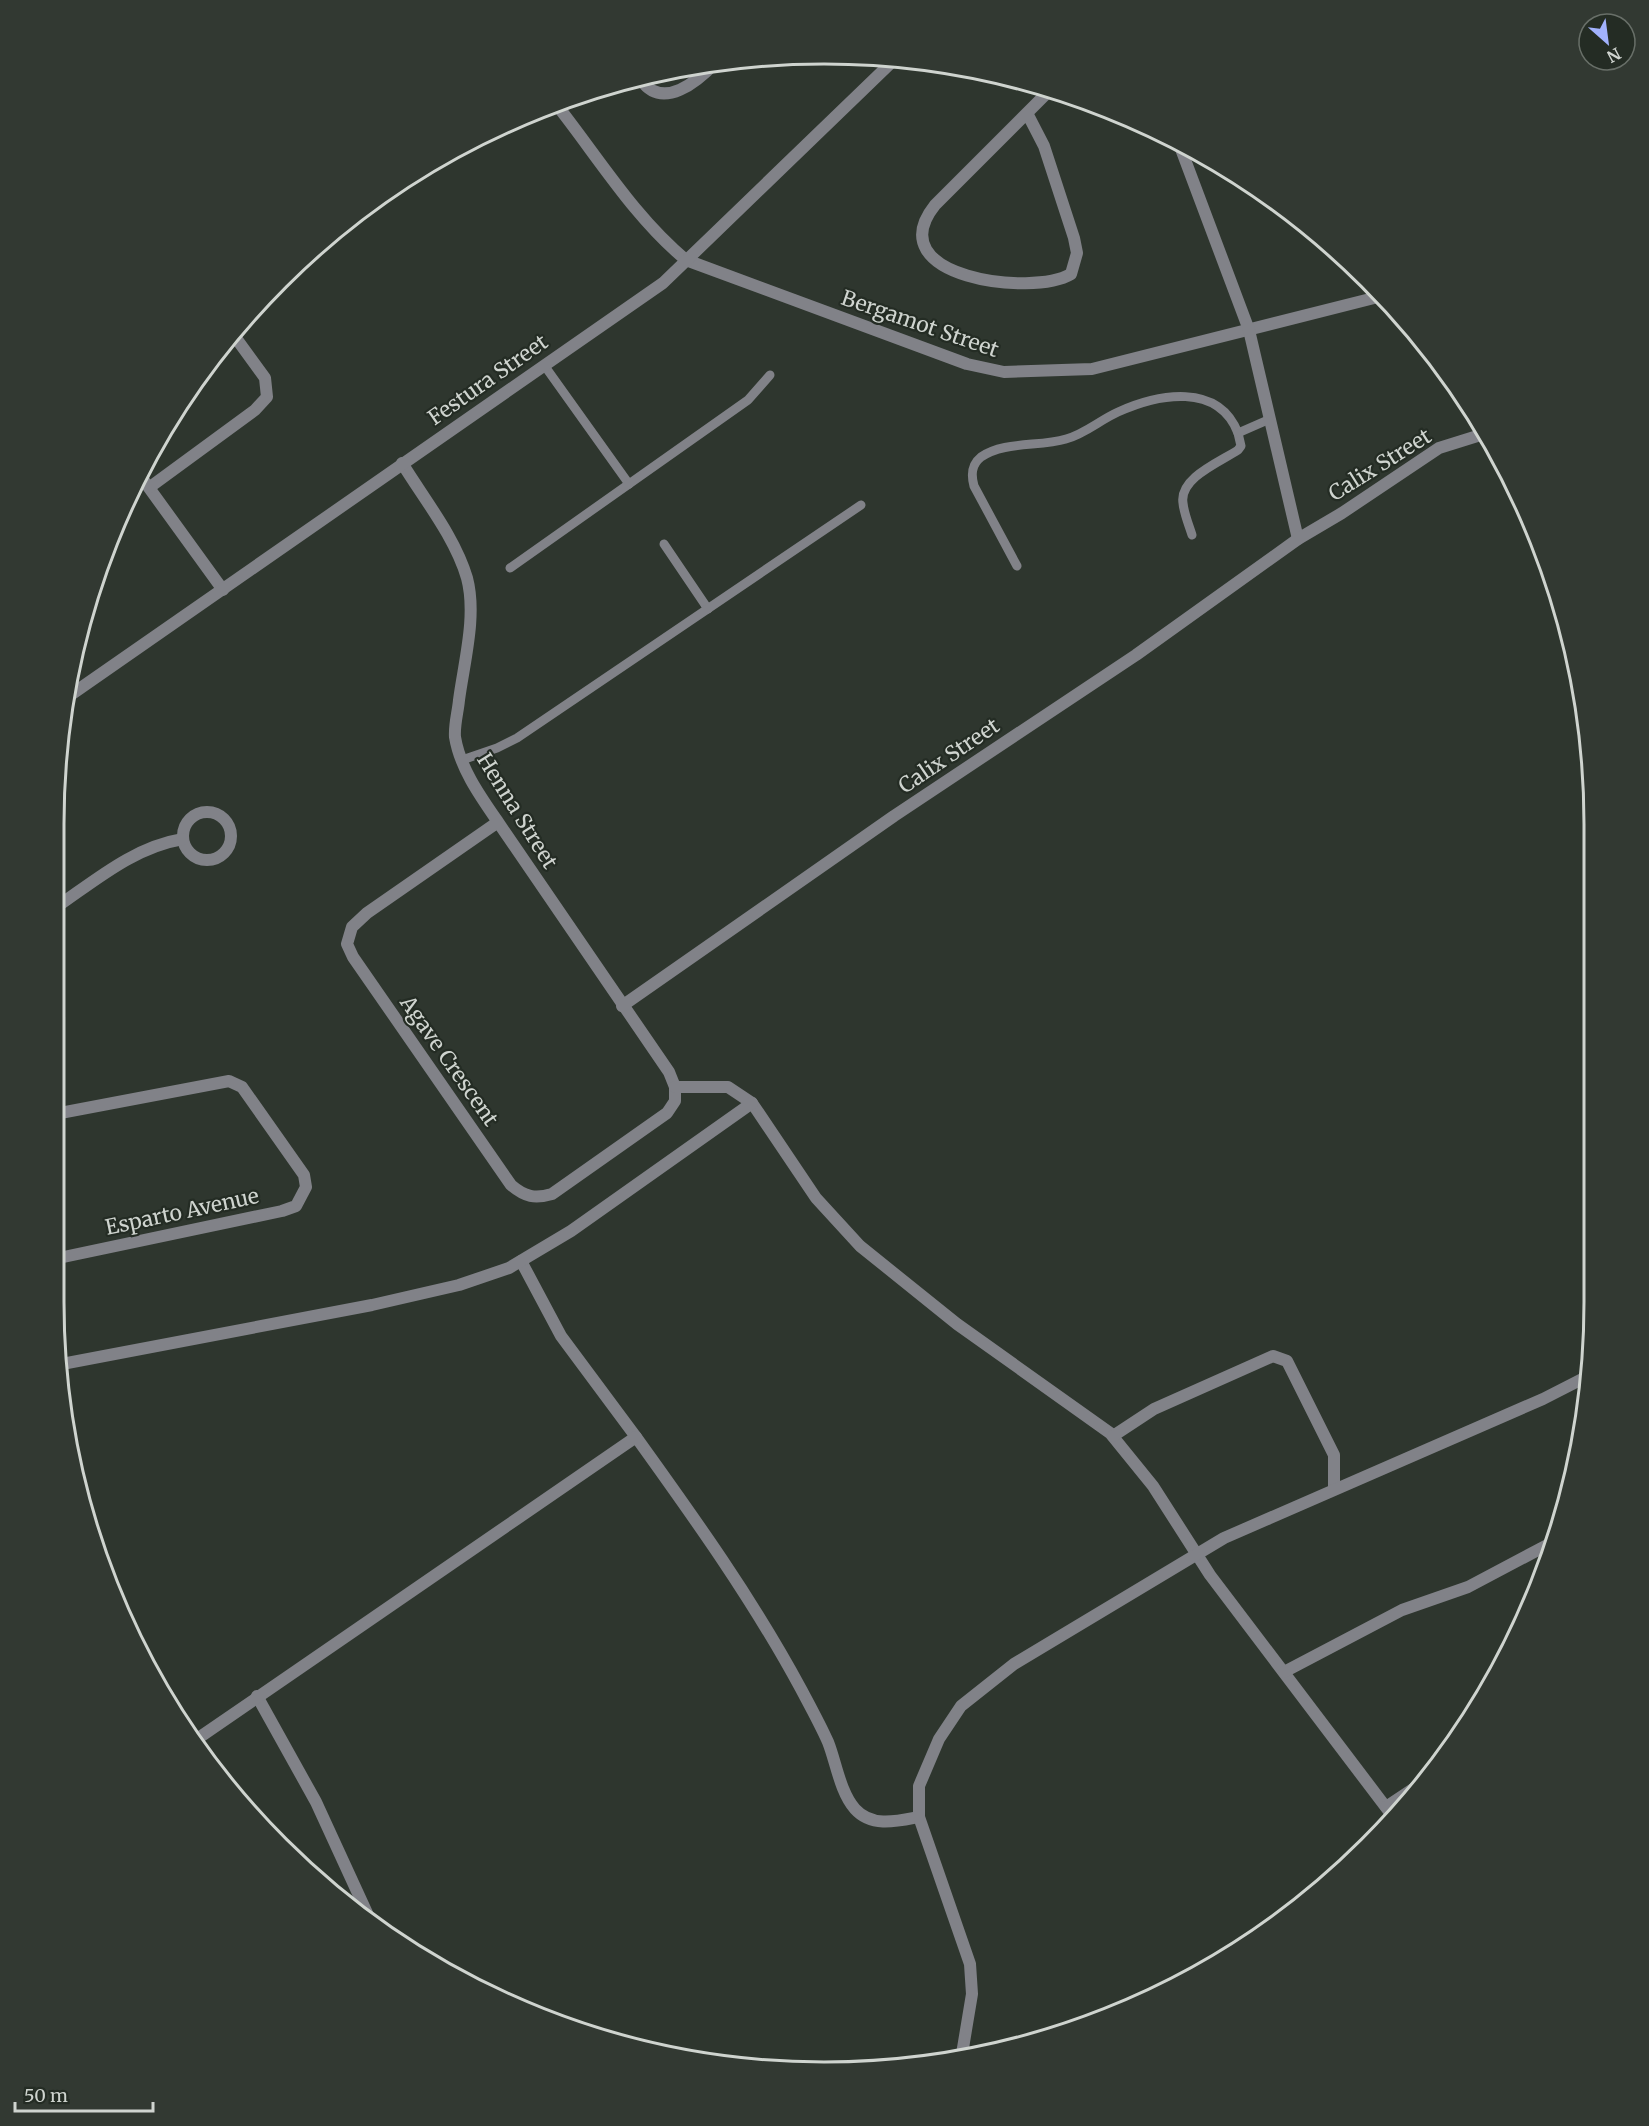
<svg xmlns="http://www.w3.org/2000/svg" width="1649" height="2126" font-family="Merriweather,serif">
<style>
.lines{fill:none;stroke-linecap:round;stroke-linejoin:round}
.lane{stroke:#818288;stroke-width:9}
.street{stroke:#818288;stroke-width:12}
.labels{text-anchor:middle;stroke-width:4.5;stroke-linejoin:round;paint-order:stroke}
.street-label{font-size:21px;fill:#cfd4cf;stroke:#242c24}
.rim{fill:none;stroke:#cfd4cf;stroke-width:3}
</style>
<rect width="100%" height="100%" fill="#2e362e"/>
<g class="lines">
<g class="lane">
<polyline points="544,365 629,484"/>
<path d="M1192 535C1189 525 1184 514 1183 503 1179 478 1220 462 1238 450L1241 446 1238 433"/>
<polyline points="664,544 708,609"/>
<path d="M1017 566 974 486C971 475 971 465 981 457 1004 441 1039 447 1066 439 1085 434 1100 420 1118 412 1158 394 1218 382 1238 433L1270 419"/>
<polyline points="510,568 748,400 770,375"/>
<polyline points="462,760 497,748 517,738 861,505"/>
</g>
<g class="street">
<path d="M641 80C663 111 698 81 716 62"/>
<path d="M556 104C598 157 634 217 686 260L967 364 1004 372 1092 369 1382 296"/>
<path d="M1027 113 1044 146 1074 238 1077 253 1071 274C1033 297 877 278 935 205L1050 90"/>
<polyline points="1178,141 1249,330 1298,539"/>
<path d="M402 463C424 499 455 537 467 578 477 616 464 662 459 700 458 712 454 725 455 737 460 768 480 796 498 822L669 1072 675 1087V1101L667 1113 552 1194C535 1199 525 1197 511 1185L353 957 347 944 352 927 367 913 498 822"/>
<polyline points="139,474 223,590"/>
<polyline points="150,487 255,410 267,397 265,378 233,334"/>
<polyline points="72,694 663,283 895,59"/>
<circle cx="207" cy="836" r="24"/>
<path d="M55 908C96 880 134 847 183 839"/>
<polyline points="622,1006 894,816 1136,655 1298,539 1342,513 1439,448 1487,433"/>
<polyline points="675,1087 728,1087 752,1103 816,1198 860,1246 957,1324 1110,1433 1153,1486 1210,1575 1391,1814"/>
<polyline points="54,1259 282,1211 296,1206 306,1187 304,1175 242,1087 229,1081 55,1114"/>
<polyline points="521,1261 561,1336 636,1437"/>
<polyline points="62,1364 372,1305 459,1285 509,1268 571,1231 752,1103"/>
<polyline points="1113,1436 1154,1409 1273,1356 1287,1361 1334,1455 1334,1489"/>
<polyline points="1284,1672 1402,1610 1468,1587 1553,1542"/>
<polyline points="257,1696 316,1802 367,1913"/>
<path d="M197 1739 636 1437C695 1519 753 1600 801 1689 810 1706 820 1724 828 1742 836 1762 840 1792 855 1809 872 1828 898 1821 919 1817"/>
<polyline points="1386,1807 1413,1789"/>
<polyline points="962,2054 972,1994 970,1964 919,1817 919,1786 939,1739 961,1706 1014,1664 1224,1538 1543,1399 1588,1376"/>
</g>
</g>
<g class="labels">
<g class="street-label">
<text transform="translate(920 324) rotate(19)" y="7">Bergamot Street</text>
<text transform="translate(488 380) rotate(-35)" y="7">Festura Street</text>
<text transform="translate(1380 465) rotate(-32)" y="7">Calix Street</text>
<text transform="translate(949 756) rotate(-34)" y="7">Calix Street</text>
<text transform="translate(517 811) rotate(58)" y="7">Henna Street</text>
<text transform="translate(449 1061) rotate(55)" y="7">Agave Crescent</text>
<text transform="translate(182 1212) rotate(-12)" y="7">Esparto Avenue</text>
</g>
</g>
<path d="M0 0H1649V2126H0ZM824 64H824A760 760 0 0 1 1584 824V1302A760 760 0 0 1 824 2062H824A760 760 0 0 1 64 1302V824A760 760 0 0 1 824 64Z" fill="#323932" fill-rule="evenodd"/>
<path class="rim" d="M824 64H824A760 760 0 0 1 1584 824V1302A760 760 0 0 1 824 2062H824A760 760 0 0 1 64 1302V824A760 760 0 0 1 824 64Z"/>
<g transform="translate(1607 42) rotate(152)"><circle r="28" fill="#242c24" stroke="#686f68" stroke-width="1.5"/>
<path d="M0-4.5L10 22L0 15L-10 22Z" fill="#a2b2fd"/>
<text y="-9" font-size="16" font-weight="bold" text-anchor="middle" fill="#cfd4cf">N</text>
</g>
<path d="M15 2102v9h138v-9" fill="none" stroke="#cfd4cf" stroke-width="3"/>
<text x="24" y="2102" font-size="18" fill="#cfd4cf" stroke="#242c24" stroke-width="4.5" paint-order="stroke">50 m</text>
</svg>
